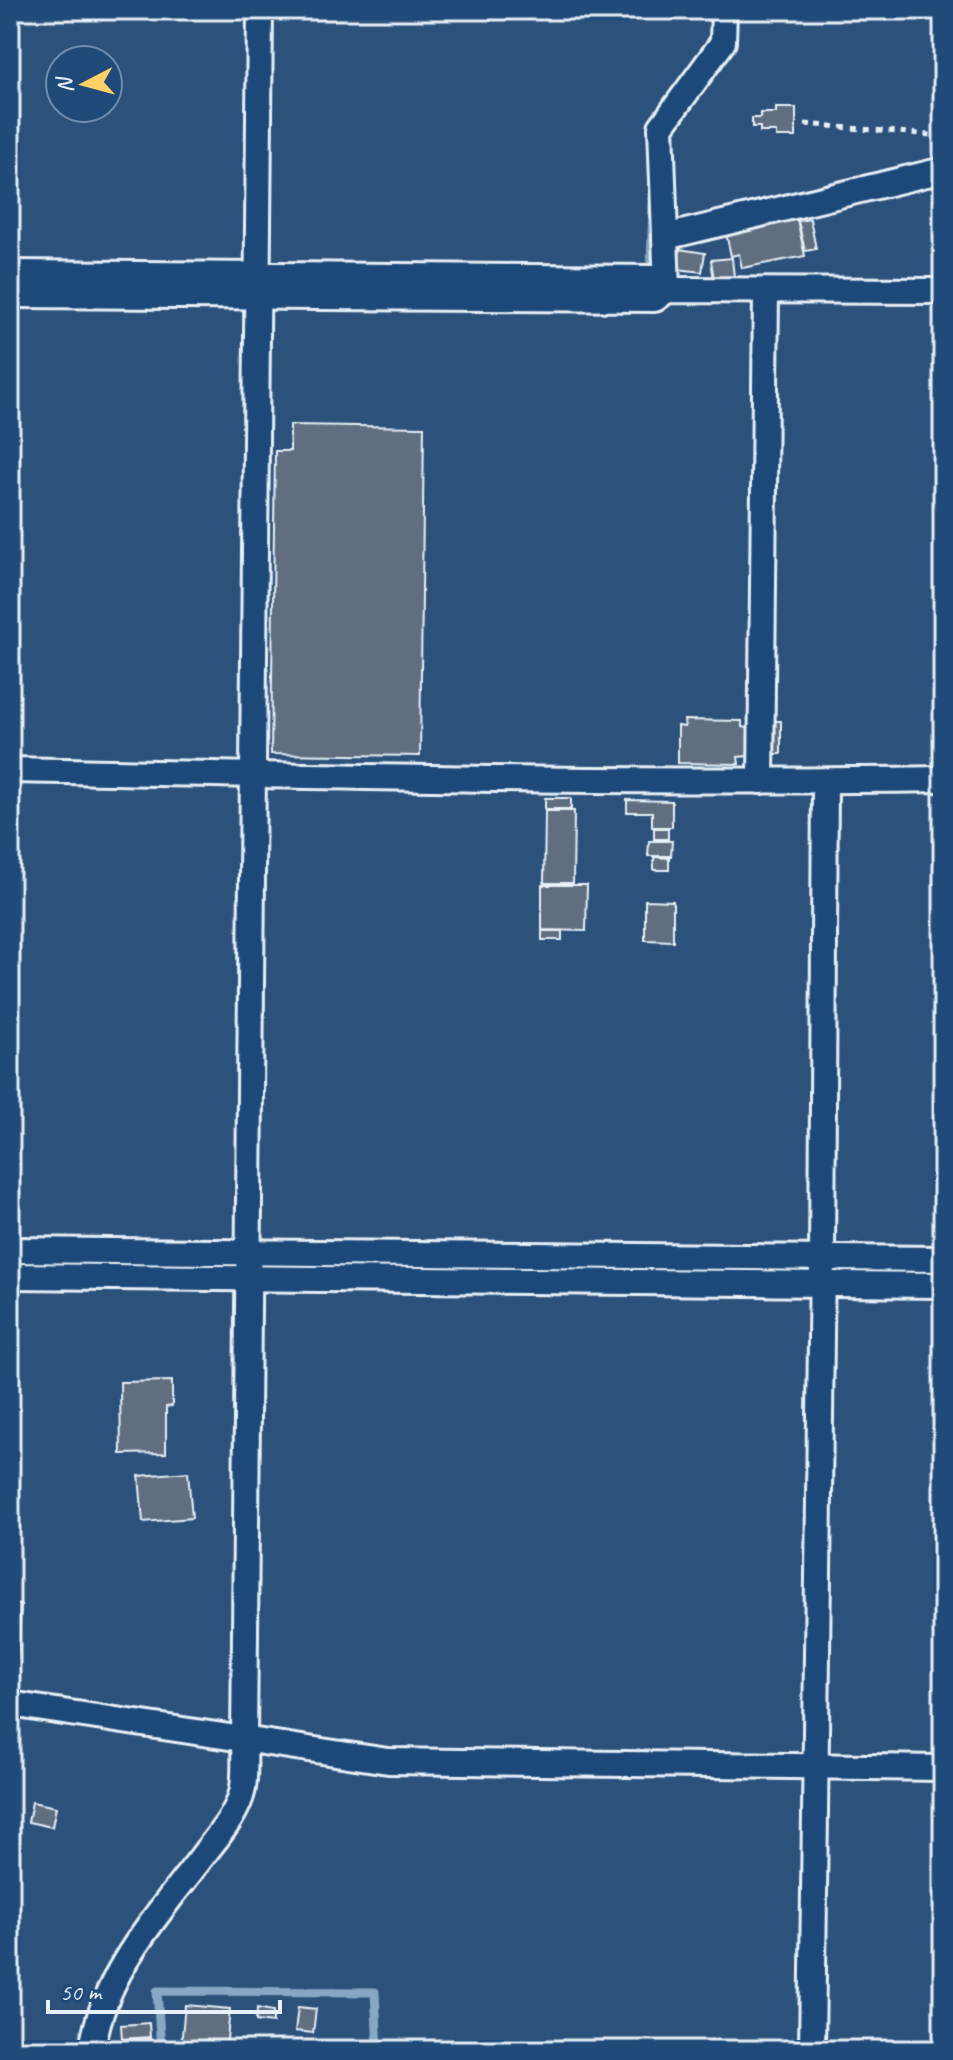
<svg xmlns="http://www.w3.org/2000/svg" width="953" height="2060" font-family="Caveat,sans-serif">
<style>
.lines{fill:none;stroke-linecap:round;stroke-linejoin:round}
.stream{stroke:#86a8c4;stroke-width:9}
.building{fill:#616e80;stroke:#e8f1f8;stroke-width:2}
.street-casing{stroke:#e8f1f8;stroke-width:30}
.path{stroke:#e8f1f8;stroke-width:5;stroke-dasharray:6 6;stroke-linecap:butt}
.street{stroke:#1f4a7a;stroke-width:24}
</style>
<rect width="100%" height="100%" fill="#2c517b"/>
<filter id="ink" filterUnits="userSpaceOnUse"><feTurbulence type="fractalNoise" baseFrequency=".0125" numOctaves="2"/><feDisplacementMap in="SourceGraphic" scale="16" xChannelSelector="R" yChannelSelector="G"/><feConvolveMatrix kernelMatrix="1 2 1 2 8 2 1 2 1" color-interpolation-filters="sRGB"/></filter>
<g filter="url(#ink)">
<g class="lines">
<g class="stream">
<polyline points="710,18 710,10"/>
<polyline points="651,262 653,205"/>
<polyline points="10,1263 232,1265"/>
<polyline points="271,1266 807,1271"/>
<polyline points="836,1271 943,1272"/>
<polyline points="161,2050 157,1991 375,1992 378,2050"/>
</g>
</g>
<g class="building">
<polygon points="776,108 796,108 796,137 776,137 776,132 760,132 760,127 752,127 752,118 760,118 760,113 776,113"/>
<polygon points="797,219 805,256 742,268 739,254 731,256 726,233"/>
<polygon points="810,219 816,249 805,251 798,221"/>
<polygon points="679,249 705,253 702,272 677,269"/>
<polygon points="732,258 734,277 714,280 711,260"/>
<polygon points="290,425 424,427 420,756 271,754 275,451 290,451"/>
<polygon points="684,720 742,721 742,727 748,728 748,756 738,757 739,764 678,763 678,726 685,727"/>
<rect x="771" y="721" width="10" height="33"/>
<rect x="545" y="798" width="26" height="11"/>
<polygon points="627,800 672,801 672,827 652,827 652,812 627,812"/>
<polygon points="545,811 574,811 573,883 544,883"/>
<rect x="654" y="828" width="14" height="11"/>
<polygon points="649,841 672,841 671,856 648,856"/>
<polygon points="654,857 669,858 669,870 654,870"/>
<polygon points="542,885 587,885 586,931 542,930"/>
<polygon points="645,900 673,901 673,941 645,940"/>
<rect x="542" y="931" width="20" height="9"/>
<polygon points="172,1381 172,1406 166,1407 166,1453 121,1454 120,1382"/>
<polygon points="188,1472 192,1518 143,1522 139,1476"/>
<polygon points="10,1604 21,1605 17,1661 10,1661"/>
<polygon points="32,1802 56,1807 52,1827 28,1822"/>
<polygon points="185,2005 230,2009 226,2050 181,2046"/>
<polygon points="298,2007 316,2009 313,2033 295,2031"/>
<polygon points="257,2008 273,2011 273,2023 256,2021"/>
<polygon points="149,2023 150,2037 122,2039 121,2025"/>
<polygon points="150,2038 151,2050 129,2050 128,2040"/>
</g>
<g class="lines">
<defs>
<g id="street">
<polyline points="665,237 943,170"/>
<polyline points="10,273 656,278 667,290"/>
<polyline points="667,290 661,127 723,42 724,10"/>
<polyline points="10,295 655,299 667,290 943,291"/>
<path d="M10 770C321 776 632 784 943 779"/>
<polyline points="761,781 766,291"/>
<polyline points="10,1250 943,1259"/>
<polyline points="10,1276 943,1285"/>
<polyline points="10,1704 388,1761 943,1768"/>
<path d="M92 2050C103 1974 156 1917 201 1858 215 1839 234 1819 241 1796 246 1782 244 1756 244 1741L260 10"/>
<polyline points="812,2050 822,1258 825,781"/>
</g>
</defs>
<use href="#street" class="street-casing"/>
<polyline class="path" points="805,124 943,136"/>
<use href="#street" class="street"/>
</g>
</g>
<rect width="953" height="2060" fill="none" stroke="#1f4a7a" stroke-width="40"/>
<rect x="20" y="20" width="913" height="2020" fill="none" stroke="#e8f1f8" stroke-width="3" filter="url(#ink)"/>
<g transform="translate(84 84) rotate(264)"><circle r="38" fill="#1f4a7a" stroke="#6f8dac" stroke-width="2"/>
<path d="M0-6L14 30L0 20L-14 30Z" fill="#ffd166"/>
<text y="-12" font-size="22" font-weight="bold" text-anchor="middle" fill="#e8f1f8">N</text>
</g>
<path d="M48 2000v12h232v-12" fill="none" stroke="#e8f1f8" stroke-width="4"/>
<text x="60" y="2000" font-size="24" fill="#e8f1f8" stroke="#1f4a7a" stroke-width="6" paint-order="stroke">50 m</text>
</svg>
